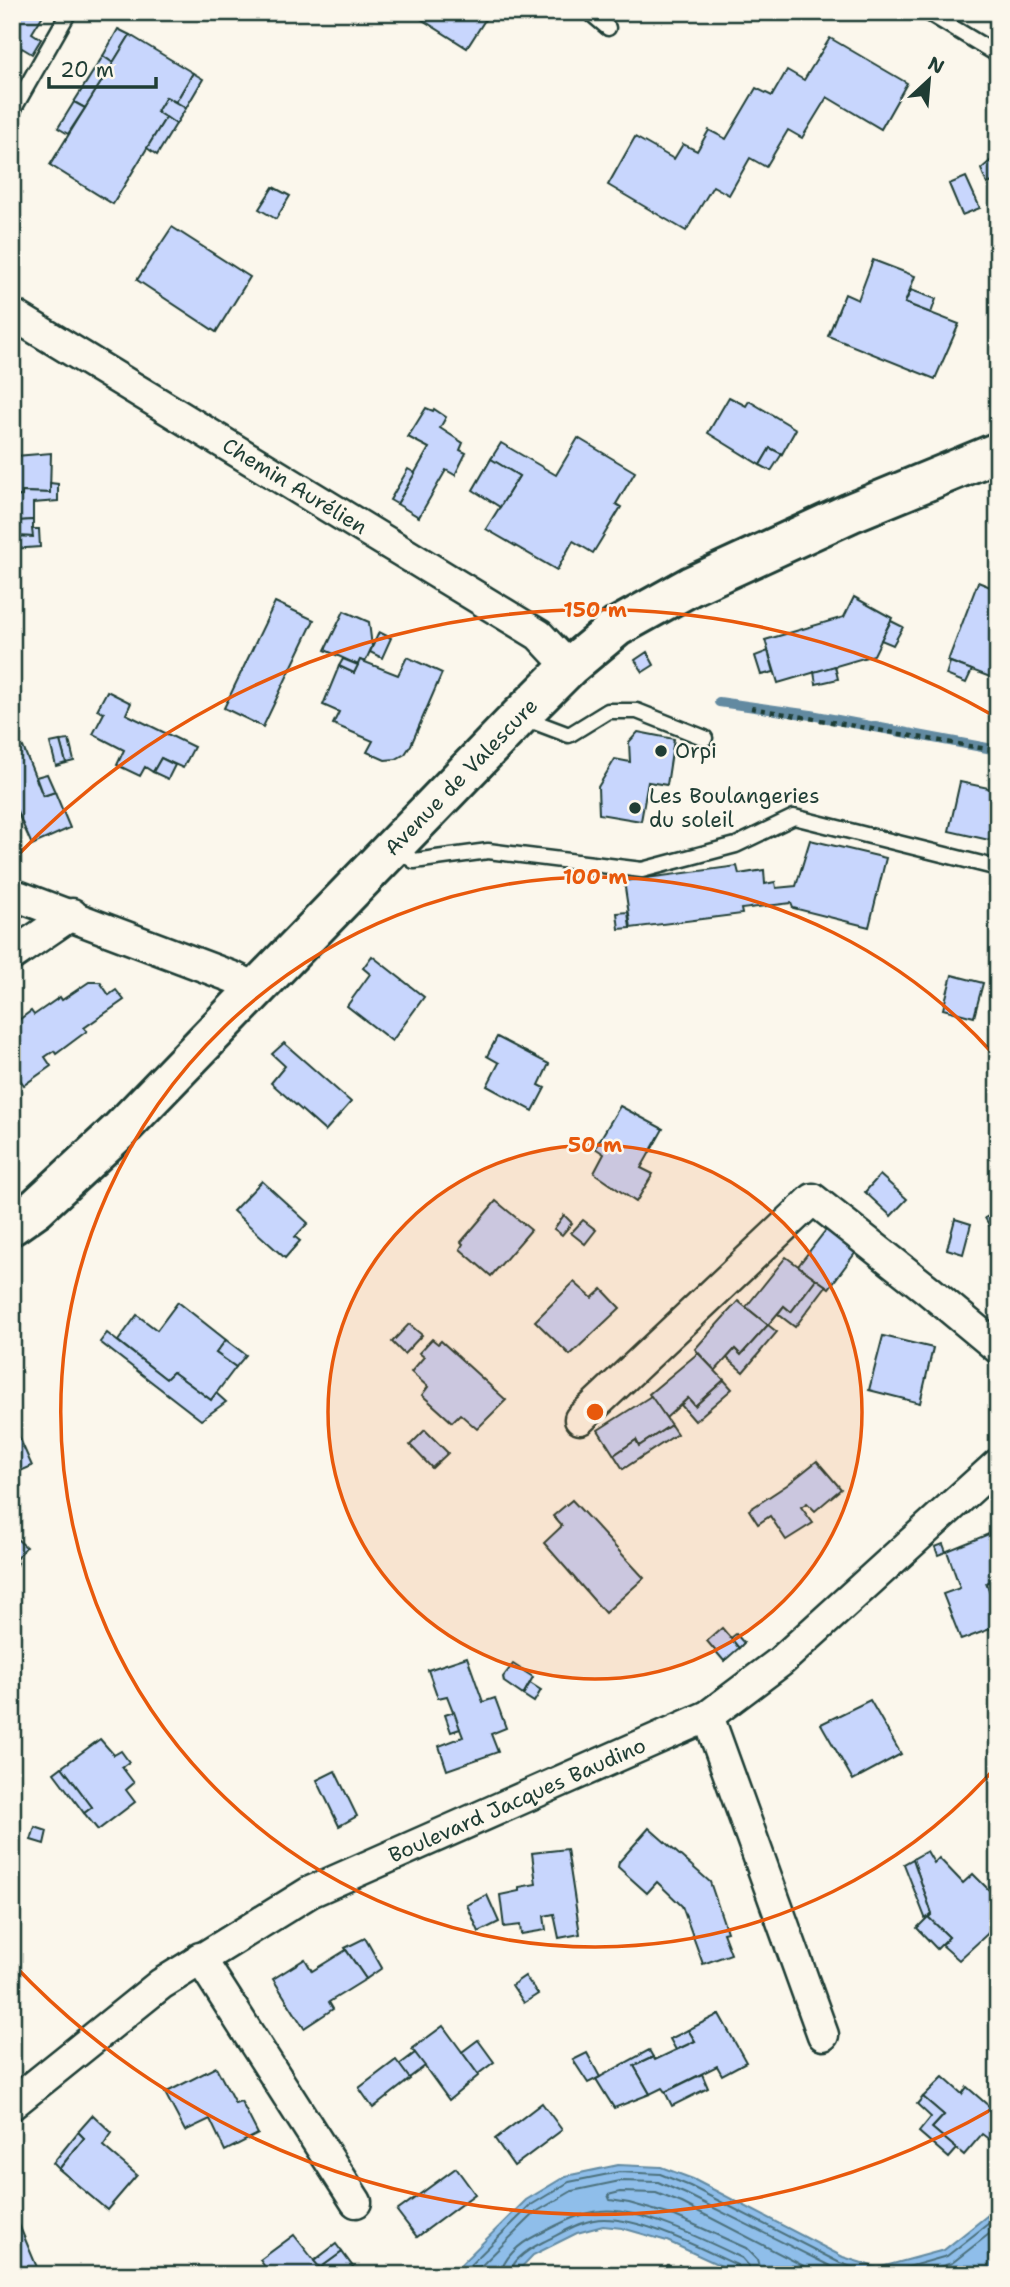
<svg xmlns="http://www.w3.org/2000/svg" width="1010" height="2287" font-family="'Shantell Sans',sans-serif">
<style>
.water{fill:#8fbeea;stroke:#628aa1;stroke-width:2}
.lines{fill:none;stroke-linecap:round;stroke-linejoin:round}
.shore{stroke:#4c717d;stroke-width:2}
.stream{stroke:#628aa1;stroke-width:10}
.building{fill:#c8d6fd;stroke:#1f3d34;stroke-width:2}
.service-casing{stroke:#1f3d34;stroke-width:19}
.minor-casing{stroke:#1f3d34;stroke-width:35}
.secondary-casing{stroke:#1f3d34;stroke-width:44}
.path{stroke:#1f3d34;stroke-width:4.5;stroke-dasharray:5 5;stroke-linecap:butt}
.service{stroke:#fbf7ec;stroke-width:14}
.minor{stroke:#fbf7ec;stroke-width:30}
.secondary{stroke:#fbf7ec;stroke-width:38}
.ring{fill:none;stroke:#e8590c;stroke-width:3.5}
.poi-dot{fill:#1f3d34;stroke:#fbf7ec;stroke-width:2.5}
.labels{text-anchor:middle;stroke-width:5;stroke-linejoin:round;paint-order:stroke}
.street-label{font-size:21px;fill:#1f3d34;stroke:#fbf7ec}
.poi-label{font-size:21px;fill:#1f3d34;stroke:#fbf7ec;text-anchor:start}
.centre{fill:#e8590c;stroke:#fbf7ec;stroke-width:3.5}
.ring-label{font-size:21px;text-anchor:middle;font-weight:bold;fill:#e8590c;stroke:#fbf7ec;stroke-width:5;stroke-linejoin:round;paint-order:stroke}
</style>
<rect width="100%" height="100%" fill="#fbf7ec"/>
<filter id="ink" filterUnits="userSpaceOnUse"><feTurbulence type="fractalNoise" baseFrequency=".0143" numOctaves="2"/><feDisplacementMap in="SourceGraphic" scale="14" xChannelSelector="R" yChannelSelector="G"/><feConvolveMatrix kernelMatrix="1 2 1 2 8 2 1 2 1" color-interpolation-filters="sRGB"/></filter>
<g filter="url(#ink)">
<polygon class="water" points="618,2165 661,2167 693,2179 843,2257 878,2268 944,2250 998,2207 998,2275 741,2275 667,2241 622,2228 603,2226 577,2233 533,2255 514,2275 450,2275 526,2200 566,2176"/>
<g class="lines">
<g class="shore">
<polyline points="460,2275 531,2205 569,2182 619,2172 660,2174 690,2186 840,2263 875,2275"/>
<polyline points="472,2275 536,2212 572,2191 620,2181 658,2182 686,2194 848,2275"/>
<path d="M501 2275C502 2258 521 2243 535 2236 556 2226 577 2213 600 2211 636 2206 709 2242 742 2258L749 2266 750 2275"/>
<path d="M510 2275C511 2260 531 2248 543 2242 562 2233 583 2219 604 2219 646 2219 699 2248 737 2265L741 2269V2275"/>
<polyline points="761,2275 757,2259 746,2248 675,2216 629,2203 610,2200 608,2195 620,2192 656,2193 682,2203 821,2275"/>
<polyline points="880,2275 947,2256 998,2216"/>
<polyline points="913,2275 952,2263 998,2227"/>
</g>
<polyline class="stream" points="719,702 811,715 998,750"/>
</g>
<g class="building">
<polygon points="12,12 45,12 32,33 41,39 32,54 22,48 12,64"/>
<polygon points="410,12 490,12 467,48"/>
<polygon points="118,29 130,35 113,63 103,56"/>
<polygon points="130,35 193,73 176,102 166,97 157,112 166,117 113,204 50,165"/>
<polygon points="830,38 907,83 881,129 827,97 802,138 788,130 766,167 750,158 729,195 713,186 686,231 608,185 635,137 674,159 683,144 697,151 709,130 726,139 756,88 772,96 787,70 804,80"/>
<polygon points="103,56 113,63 85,108 74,102"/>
<polygon points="193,73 203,79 186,108 176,102"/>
<polygon points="998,78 998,97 990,84"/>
<polygon points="166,97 186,108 176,124 157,112"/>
<polygon points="74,102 85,108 68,134 58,128"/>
<polygon points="166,117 176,124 157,155 147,148"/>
<polygon points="998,154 998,180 987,184 981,169"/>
<polygon points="966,177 980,208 962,215 949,184"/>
<polygon points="273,187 290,196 276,219 259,209"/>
<polygon points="172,227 250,277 216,332 137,280"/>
<polygon points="873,260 915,276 905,303 959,324 935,379 828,336 845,294 858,300"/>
<polygon points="911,290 936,299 931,313 905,303"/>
<polygon points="729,397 746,406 749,401 796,429 782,454 770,448 760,465 708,433"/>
<polygon points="426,408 433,411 434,409 446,417 440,428 463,443 460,450 466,453 455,475 446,470 419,517 397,504 429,448 408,437"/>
<polygon points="578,438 635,472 616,504 621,507 593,553 573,541 557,570 486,529 519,476 491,459 501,443 556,475"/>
<polygon points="770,448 782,454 771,471 760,465"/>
<polygon points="51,453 50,493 22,492 22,496 12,497 12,469 16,469 16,456"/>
<polygon points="491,459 519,476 500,507 473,490"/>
<polygon points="408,469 415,473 397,504 390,500"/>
<polygon points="50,483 58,484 58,501 33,503 33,520 19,521 17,504 12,504 12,497 22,496 22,492 50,493"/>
<polygon points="12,504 17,504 19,521 33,520 33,537 12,536"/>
<polygon points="32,529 39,529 40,547 12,549 12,536 33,537"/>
<polygon points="978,582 998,590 998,680 948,661"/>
<polygon points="854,597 892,618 874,655 778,683 765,640 844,617"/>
<polygon points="275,602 314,620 263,727 224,708"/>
<polygon points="344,611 369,622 372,647 365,662 360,660 358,665 325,650"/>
<polygon points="891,621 903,627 893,645 881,640"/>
<polygon points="379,632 391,638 382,658 370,652"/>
<polygon points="768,651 774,672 761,675 755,656"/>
<polygon points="647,652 654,665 643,672 635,660"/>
<polygon points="407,657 442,673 411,745 405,754 396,759 385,760 367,752 373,741 333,724 339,712 323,705 339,666 354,673 360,660 398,675"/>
<polygon points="343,659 358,665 354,673 339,666"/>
<polygon points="950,662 972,670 966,683 946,675"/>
<polygon points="835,666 838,679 816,684 814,672"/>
<polygon points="107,691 131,703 126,714 194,747 183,768 161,758 153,772 145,767 140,776 117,765 124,750 93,734 104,713 97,710"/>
<polygon points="638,732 674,739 667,785 648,782 641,821 599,814 598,787 615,759 630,762 629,742"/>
<polygon points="69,740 74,761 66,763 60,741"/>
<polygon points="60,741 66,763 56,766 50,743"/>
<polygon points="23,747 43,796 55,792 70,828 32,845 16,809 12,810 12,751"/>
<polygon points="161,758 175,765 168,779 153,772"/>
<polygon points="47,774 55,792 43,796 36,777"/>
<polygon points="960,782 998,790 998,842 949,831"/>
<polygon points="810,840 886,858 869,927 793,908 791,903 741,909 742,914 631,928 624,881 737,866 739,874 764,870 765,884 775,882 776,888 796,886"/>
<polygon points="628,912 630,928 619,929 617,913"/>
<polygon points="372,956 424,997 392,1041 347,1006 370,974 363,968"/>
<polygon points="952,975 983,983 974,1017 943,1009"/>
<polygon points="89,982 100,982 109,995 116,990 124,1000 84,1028 87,1031 56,1054 54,1051 45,1057 51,1066 24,1085 12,1069 12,1025 31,1011 34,1015 60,997 62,1000"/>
<polygon points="497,1037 549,1064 539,1085 545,1088 533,1111 487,1086 499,1063 487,1056"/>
<polygon points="284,1043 351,1102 325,1131 271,1083 285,1066 272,1054"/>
<polygon points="620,1106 663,1129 641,1168 653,1174 636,1202 594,1173 604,1154 595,1148"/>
<polygon points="880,1175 907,1199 891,1216 865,1192"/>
<polygon points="262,1181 308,1223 295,1237 300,1241 285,1258 233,1211"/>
<polygon points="496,1201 531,1230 491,1276 460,1249 463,1244 461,1242"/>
<polygon points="998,1211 998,1240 985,1218"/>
<polygon points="564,1215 572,1223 562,1235 554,1229"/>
<polygon points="955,1219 971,1224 963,1254 947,1249"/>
<polygon points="583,1220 596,1230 585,1244 571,1233"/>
<polygon points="826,1230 856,1252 829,1288 798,1266"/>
<polygon points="786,1257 816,1279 791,1312 784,1306 768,1325 746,1307"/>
<polygon points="816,1279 826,1286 795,1327 778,1314 784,1306 791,1312"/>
<polygon points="574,1282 592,1298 602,1289 620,1308 570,1355 535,1321"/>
<polygon points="738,1301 768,1325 741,1355 735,1349 715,1371 695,1349"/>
<polygon points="178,1302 226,1340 216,1353 236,1367 211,1400 173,1372 166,1379 118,1341 137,1315 157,1330"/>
<polygon points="409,1324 422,1335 404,1354 392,1342"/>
<polygon points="768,1325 777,1332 743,1372 727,1358 735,1349 741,1355"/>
<polygon points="107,1333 166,1379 173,1372 211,1400 216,1393 226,1402 201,1420 100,1342"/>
<polygon points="883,1336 933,1348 920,1403 869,1390"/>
<polygon points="432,1339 438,1344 441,1341 506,1400 477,1429 460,1414 452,1422 422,1395 428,1387 411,1372 424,1357 419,1353"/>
<polygon points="226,1340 246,1355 236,1367 216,1353"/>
<polygon points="698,1353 724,1380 695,1406 688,1398 666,1418 649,1394"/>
<polygon points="724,1380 732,1389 695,1421 681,1405 688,1398 695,1406"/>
<polygon points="651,1396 671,1425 639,1446 636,1440 614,1455 598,1430"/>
<polygon points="12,1421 32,1466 16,1473 12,1464"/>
<polygon points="671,1425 677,1434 623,1469 614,1455 636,1440 639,1446"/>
<polygon points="425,1430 448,1453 432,1468 410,1445"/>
<polygon points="817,1461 841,1489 815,1511 807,1503 801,1507 813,1523 786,1540 770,1516 758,1524 749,1510 787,1485"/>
<polygon points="572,1500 644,1578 605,1613 544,1543 562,1526 553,1516"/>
<polygon points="991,1533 998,1550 998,1578 986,1583 998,1614 998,1626 961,1640 943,1594 960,1588 947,1551"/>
<polygon points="17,1539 26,1547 15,1560 18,1563 12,1570 12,1545"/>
<polygon points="943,1544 946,1552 938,1555 935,1547"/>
<polygon points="722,1628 739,1648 724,1661 707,1641"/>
<polygon points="736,1634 744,1643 739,1648 731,1638"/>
<polygon points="467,1657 483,1702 495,1698 506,1728 491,1734 498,1752 447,1770 439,1746 463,1737 447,1696 438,1698 428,1670"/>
<polygon points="513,1664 533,1677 523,1695 504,1682 503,1677"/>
<polygon points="530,1683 541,1690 534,1702 523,1695"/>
<polygon points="870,1700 901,1754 853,1780 821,1724"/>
<polygon points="454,1712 460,1729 451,1732 445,1715"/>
<polygon points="100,1739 114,1755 121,1751 129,1762 122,1767 134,1783 126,1790 135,1802 98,1830 84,1813 92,1807 62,1767"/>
<polygon points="62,1767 92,1807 84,1813 54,1773"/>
<polygon points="335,1771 357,1816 339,1826 317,1780"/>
<polygon points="35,1827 47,1831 44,1844 31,1840"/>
<polygon points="649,1828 710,1882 727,1932 723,1933 731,1954 703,1964 682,1906 657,1882 647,1893 618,1867 619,1862"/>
<polygon points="567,1849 580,1934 559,1938 554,1914 544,1916 546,1930 521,1934 520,1925 504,1927 500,1895 519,1891 519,1887 536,1884 532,1853"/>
<polygon points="927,1851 934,1863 939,1858 963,1883 973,1874 998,1899 998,1910 989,1918 996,1926 959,1960 942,1945 949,1937 928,1917 932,1914 913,1859"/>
<polygon points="913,1859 932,1914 926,1920 904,1864"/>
<polygon points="487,1895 499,1922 479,1932 467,1905"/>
<polygon points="998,1910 998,1933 993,1938 988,1933 996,1926 989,1918"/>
<polygon points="928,1917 949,1937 937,1949 917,1928"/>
<polygon points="365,1938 382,1968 366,1979 345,1948"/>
<polygon points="346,1950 366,1979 329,2002 333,2009 304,2028 273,1979 305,1959 312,1971"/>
<polygon points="525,1976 538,1994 524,2003 512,1985"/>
<polygon points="719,2014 746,2062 722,2075 717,2066 665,2092 662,2088 650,2094 634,2066 653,2057 655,2060 695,2041 688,2030"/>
<polygon points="443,2026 479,2075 449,2100 412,2049"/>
<polygon points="688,2030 695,2041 676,2050 670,2039"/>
<polygon points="478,2040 494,2062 478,2074 462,2052"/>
<polygon points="649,2050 653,2057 634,2066 650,2094 614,2108 596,2079"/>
<polygon points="415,2053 425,2066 409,2078 399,2065"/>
<polygon points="587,2053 600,2077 588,2083 573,2060"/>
<polygon points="396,2060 410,2079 373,2108 359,2088"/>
<polygon points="216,2067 235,2103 241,2101 258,2134 225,2151 210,2119 185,2131 165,2093"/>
<polygon points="702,2074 708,2088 672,2106 665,2092"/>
<polygon points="943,2077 962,2094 967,2087 998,2114 998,2133 991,2141 982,2134 964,2155 932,2128 944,2115 923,2097"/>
<polygon points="923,2097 944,2115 932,2128 957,2149 949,2158 919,2132 931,2117 917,2104"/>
<polygon points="542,2103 562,2130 514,2166 495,2139"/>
<polygon points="93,2115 112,2133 103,2146 137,2175 107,2210 59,2169 84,2138 78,2132"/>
<polygon points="78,2132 84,2138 59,2169 53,2163"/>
<polygon points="456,2168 475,2194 417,2237 397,2211"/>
<polygon points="14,2213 39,2272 33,2275 12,2275"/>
<polygon points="294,2235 320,2268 342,2252 359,2275 271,2275 260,2260"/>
<polygon points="336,2244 342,2252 320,2268 314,2261"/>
<polygon points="668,2265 674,2271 669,2275 657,2275"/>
<polygon points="679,2265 688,2275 669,2275 674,2271"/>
</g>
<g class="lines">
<defs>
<g id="service">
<polyline points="589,12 608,28"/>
<polyline points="927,12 995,53"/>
<polyline points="12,112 69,12"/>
<polyline points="524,718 569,735 608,711 637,711 705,738"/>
<polyline points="396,848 414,861 488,851 642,870 736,845 794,817 998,868"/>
</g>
<g id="minor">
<path id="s1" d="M12 314 539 635 569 667"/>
<polyline points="12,894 235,978 258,989"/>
<polyline points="12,955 72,914"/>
<polyline points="580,1419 813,1199 927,1289 998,1348"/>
<polyline points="708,1716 823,2035"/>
<polyline points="200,1958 356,2202"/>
<path id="s2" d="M12 2104 161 1984 310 1892 708 1716 780 1662 998 1464"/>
</g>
<g id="secondary">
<path id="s3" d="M12 1225 36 1208 119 1131 519 717 569 667 617 627 691 586 850 513 998 452"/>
</g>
</defs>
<use href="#service" class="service-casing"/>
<use href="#minor" class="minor-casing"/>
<use href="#secondary" class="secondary-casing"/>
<polyline class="path" points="751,708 998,751"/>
<use href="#service" class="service"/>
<use href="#minor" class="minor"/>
<use href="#secondary" class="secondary"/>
</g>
</g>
<circle cx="595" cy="1412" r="267" fill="#e8590c" fill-opacity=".12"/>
<g class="ring">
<circle cx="595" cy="1412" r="267"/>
<path d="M996 1767A535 535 0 1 1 996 1057"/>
<path d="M996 2107A802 802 0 0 1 13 1964M13 860A802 802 0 0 1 996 717"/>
</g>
<g class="poi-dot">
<circle cx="661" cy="751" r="7"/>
<circle cx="635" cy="808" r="7"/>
</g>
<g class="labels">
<g class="street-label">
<text dy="7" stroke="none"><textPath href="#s1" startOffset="331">Chemin Aurélien</textPath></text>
<text dy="7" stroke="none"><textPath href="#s3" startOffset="635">Avenue de Valescure</textPath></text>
<text dy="7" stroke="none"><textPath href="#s2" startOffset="593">Boulevard Jacques Baudino</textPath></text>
</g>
<g class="poi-label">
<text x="675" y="758">Orpi</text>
<text x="649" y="803">Les Boulangeries<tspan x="649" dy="24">du soleil</tspan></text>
</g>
</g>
<circle cx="595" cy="1412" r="10" class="centre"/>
<g class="ring-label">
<text x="595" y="617">150 m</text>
<text x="595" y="884">100 m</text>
<text x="595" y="1152">50 m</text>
</g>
<rect width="1010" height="2287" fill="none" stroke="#fbf7ec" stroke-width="42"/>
<rect x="21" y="21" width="968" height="2245" fill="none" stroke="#1f3d34" stroke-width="2.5" filter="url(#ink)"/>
<g transform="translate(929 80) rotate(26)" stroke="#fbf7ec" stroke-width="5" paint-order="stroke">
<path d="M0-5L12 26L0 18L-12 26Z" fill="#1f3d34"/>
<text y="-10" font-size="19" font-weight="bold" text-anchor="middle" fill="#1f3d34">N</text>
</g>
<path d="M49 77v10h107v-10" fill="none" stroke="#1f3d34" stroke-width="3.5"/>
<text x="60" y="77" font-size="21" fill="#1f3d34" stroke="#fbf7ec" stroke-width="5" paint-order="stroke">20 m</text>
</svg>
